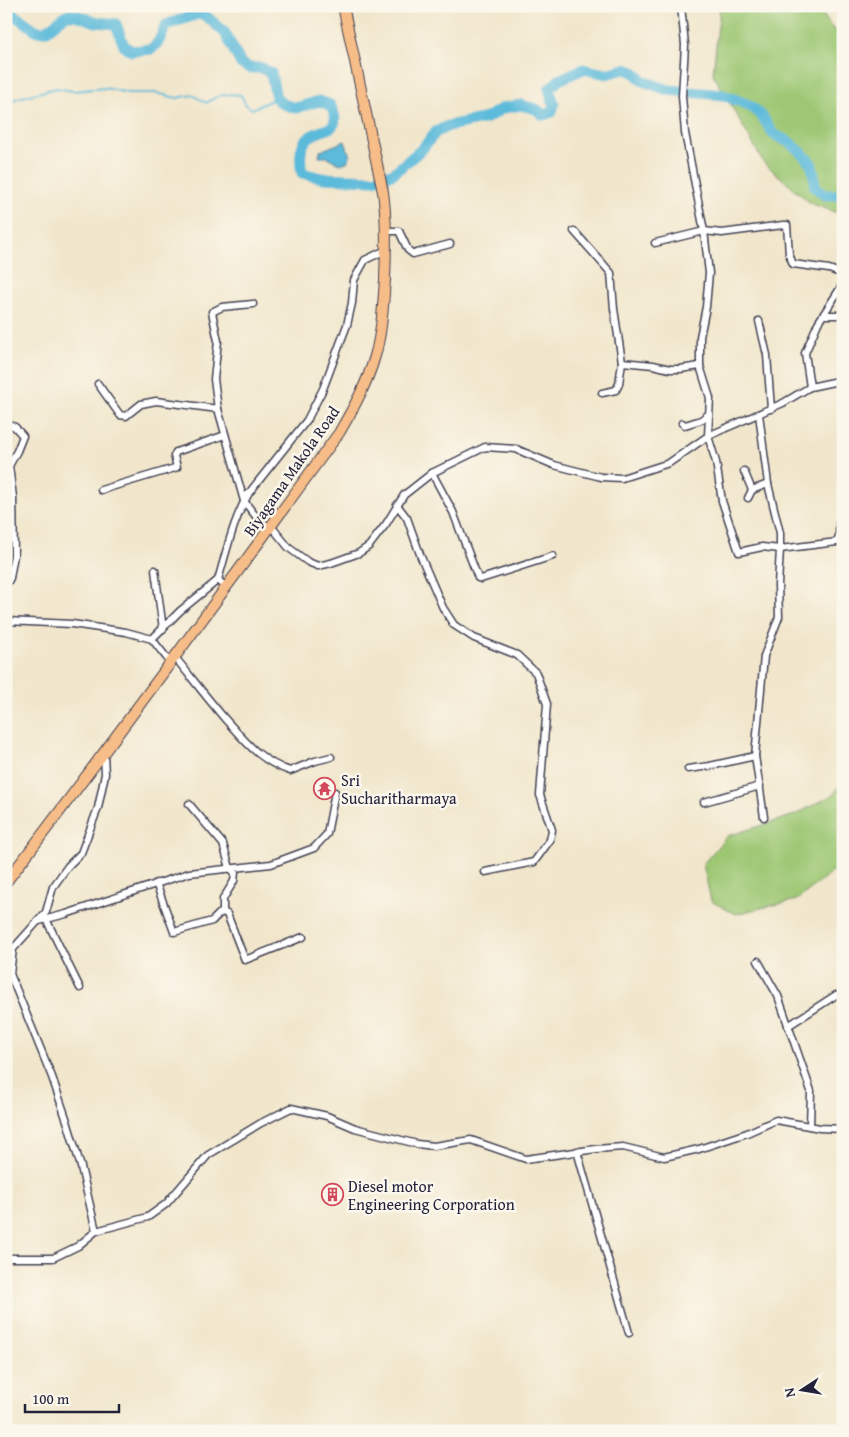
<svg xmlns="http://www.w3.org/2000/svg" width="849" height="1437" font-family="'Gentium Book Plus',serif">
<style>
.green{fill:#9dc773;stroke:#607457}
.water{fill:#5cbada;stroke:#3f6e8a}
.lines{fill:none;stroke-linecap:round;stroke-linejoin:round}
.stream{stroke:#5cbada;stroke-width:2}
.river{stroke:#5cbada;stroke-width:11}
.street-casing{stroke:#413f51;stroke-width:9}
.primary-casing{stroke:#413f51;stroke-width:12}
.street{stroke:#fff;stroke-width:6}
.primary{stroke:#f7bd88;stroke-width:10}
.labels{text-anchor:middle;stroke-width:5;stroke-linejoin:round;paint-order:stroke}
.street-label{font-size:16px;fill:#22223b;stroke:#fbf7ec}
.poi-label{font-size:16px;fill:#22223b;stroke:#fbf7ec;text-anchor:start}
</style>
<rect width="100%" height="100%" fill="#fbf7ec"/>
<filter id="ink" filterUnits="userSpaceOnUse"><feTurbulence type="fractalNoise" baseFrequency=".02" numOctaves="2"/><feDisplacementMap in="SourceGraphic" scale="10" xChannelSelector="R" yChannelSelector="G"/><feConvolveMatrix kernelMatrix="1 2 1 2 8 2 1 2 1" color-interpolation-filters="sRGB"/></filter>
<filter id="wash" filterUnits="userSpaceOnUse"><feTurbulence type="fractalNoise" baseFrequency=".0096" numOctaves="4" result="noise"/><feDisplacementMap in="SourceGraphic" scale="20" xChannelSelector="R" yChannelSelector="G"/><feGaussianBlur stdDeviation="1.12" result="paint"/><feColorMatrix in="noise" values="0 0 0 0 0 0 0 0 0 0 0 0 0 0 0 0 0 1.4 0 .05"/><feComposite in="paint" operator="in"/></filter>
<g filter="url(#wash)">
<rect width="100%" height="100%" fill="#f1e6cb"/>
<g class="green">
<polygon points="720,6 817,6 833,29 843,33 843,215 810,203 764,163 713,74"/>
<polygon points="843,781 843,863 797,900 735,914 711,901 703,864 727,836 795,815 834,794"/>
</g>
<polygon class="water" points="345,141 350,156 347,162 340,164 327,157 319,157 320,151"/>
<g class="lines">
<g class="stream">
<polyline points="6,17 11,14"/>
<path d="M6 106 15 99 56 88 73 91 105 88 128 93H156L177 98 193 95 206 103C218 95 226 93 241 95L246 105 252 109 276 98"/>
</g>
<path class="river" d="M6 9 37 31H46L66 15H76L96 22 116 24 124 46 132 51 152 49 159 41 166 25 198 14 205 15 225 33 241 64 250 68H262L271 73 276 98 283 104 296 108 319 101 330 105C346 134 320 126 307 139 299 147 300 163 302 173L322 178 374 180 394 173 422 149 436 132 448 126 487 118 503 108 521 105 536 109 543 115 552 112 554 104 549 89 559 80 583 69 606 74 625 69 634 72 643 81 668 90 723 95 749 105 762 116 773 134 789 142 801 152 811 163 814 174 815 187 825 195H843"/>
</g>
</g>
<g filter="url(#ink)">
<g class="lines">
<defs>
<g id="street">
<polyline points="387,231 399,231 408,250 413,254 450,244"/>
<polyline points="574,231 611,273 614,309 622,362 653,365 670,369 680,369 700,366"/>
<polyline points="655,243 704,231 722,233 783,225 787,225 789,254 793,264 829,269 843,274"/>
<polyline points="253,304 222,307 212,312 218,341 214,379 218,409 244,501 261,523 271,526 289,548 308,562 318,566 331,563 359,553 369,546 386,524 404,495 432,473 485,447 516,449 554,465 601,477 622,478 669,463 708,436 710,398 700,366 700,337 706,307 709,273 704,231 685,133 682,96 685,45 681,6"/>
<polyline points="823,315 843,315"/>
<polyline points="759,321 767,355 771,409"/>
<polyline points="98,384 120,415 126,416 141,404 156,401 218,409"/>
<polyline points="810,387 805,353 818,323 843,284"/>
<polyline points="602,393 616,390 619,384 622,362"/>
<path d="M759 414 768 484 780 533V549L837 542C841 535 838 528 840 520H843"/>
<polyline points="6,423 15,427 23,436 17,451 9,466 13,497 14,555 10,578 6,585"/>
<polyline points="682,423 685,425 701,420 709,414"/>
<polyline points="744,471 752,490"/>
<polyline points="432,473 453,512 478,578 481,579 553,556"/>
<polyline points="101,490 175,468 177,467 174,456 176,452 225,435"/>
<polyline points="748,498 752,490 768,484"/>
<polyline points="397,505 407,518 421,557 443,608 454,625 474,638 517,655 536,673 547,704 540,795 552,830 550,840 534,862 485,872"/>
<polyline points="155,570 163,629"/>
<path d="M218 580C227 550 233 520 249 493L307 420 323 389 347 325 352 303 354 280 365 260 386 250"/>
<polyline points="6,621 72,624 126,632 152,639 170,662"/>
<polyline points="152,639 180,611 218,580 226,587"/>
<path d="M174 656C191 677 207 698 225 719 245 741 260 761 290 771L315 761 331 757"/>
<polyline points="688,769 710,766 755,756"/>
<polyline points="704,802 760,786"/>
<polyline points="189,804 223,844 230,868 235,873 234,881 223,899 223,912"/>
<polyline points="764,817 755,756 764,656 779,617 778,585 780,549 762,547 739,552 722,501 716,462 708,436 783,403 810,387 843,380"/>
<polyline points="156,883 174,932 212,921 219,914 223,912 227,914 245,960 303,937"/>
<polyline points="46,919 80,988"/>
<polyline points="39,921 66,914 189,873 271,864 314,848 327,834 335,792"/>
<polyline points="758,961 778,996 811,1091 810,1126"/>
<polyline points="788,1026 836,995"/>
<polyline points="577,1151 629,1333"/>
<polyline points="96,1231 81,1167 67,1121 52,1077 10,974 13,949 46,912 53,887 68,866 81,853 98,808 105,774 104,754"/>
<polyline points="6,1258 53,1258 78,1246 96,1231 148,1217 166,1204 208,1155 261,1123 291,1108 327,1116 355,1128 417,1144 434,1146 471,1140 526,1159 596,1149 623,1147 664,1157 699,1149 747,1133 776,1120 820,1128 843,1129"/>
</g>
<path id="primary" d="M6 882C120 734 229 583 339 433 353 409 367 384 375 356 382 332 383 305 385 280 386 250 387 221 383 192L343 6"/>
</defs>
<use href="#street" class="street-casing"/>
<use href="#primary" class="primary-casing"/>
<use href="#street" class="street"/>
<use href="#primary" class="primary"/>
</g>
</g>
<defs>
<symbol id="temple-ring" viewBox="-11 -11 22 22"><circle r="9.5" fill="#fbf7ec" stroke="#d1495b" stroke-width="1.5"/><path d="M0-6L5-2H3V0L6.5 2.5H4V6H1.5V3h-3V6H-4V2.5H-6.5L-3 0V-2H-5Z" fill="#d1495b"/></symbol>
<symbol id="building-ring" viewBox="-11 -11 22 22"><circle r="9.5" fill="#fbf7ec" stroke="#d1495b" stroke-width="1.5"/><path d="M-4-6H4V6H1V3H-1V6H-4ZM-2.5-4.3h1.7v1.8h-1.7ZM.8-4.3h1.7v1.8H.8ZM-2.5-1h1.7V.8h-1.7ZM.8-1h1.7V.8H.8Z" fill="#d1495b"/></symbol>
</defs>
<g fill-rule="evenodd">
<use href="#temple-ring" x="312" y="776" width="25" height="25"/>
<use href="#building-ring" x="320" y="1182" width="25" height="25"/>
</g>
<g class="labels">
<g class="street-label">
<text transform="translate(291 471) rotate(-55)" y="6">Biyagama Makola Road</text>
</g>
<g class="poi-label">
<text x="341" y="786">Sri<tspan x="341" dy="18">Sucharitharmaya</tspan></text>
<text x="348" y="1192">Diesel motor<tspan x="348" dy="18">Engineering Corporation</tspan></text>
</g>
</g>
<rect width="849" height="1437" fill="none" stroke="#fbf7ec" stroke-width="25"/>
<g transform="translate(802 1390) rotate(258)" stroke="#fbf7ec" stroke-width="4" paint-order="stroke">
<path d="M0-4L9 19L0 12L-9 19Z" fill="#22223b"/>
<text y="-8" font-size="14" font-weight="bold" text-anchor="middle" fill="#22223b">N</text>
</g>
<path d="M25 1404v8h94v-8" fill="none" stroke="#22223b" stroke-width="2.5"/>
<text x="32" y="1404" font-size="15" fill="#22223b" stroke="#fbf7ec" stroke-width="4" paint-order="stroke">100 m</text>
</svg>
